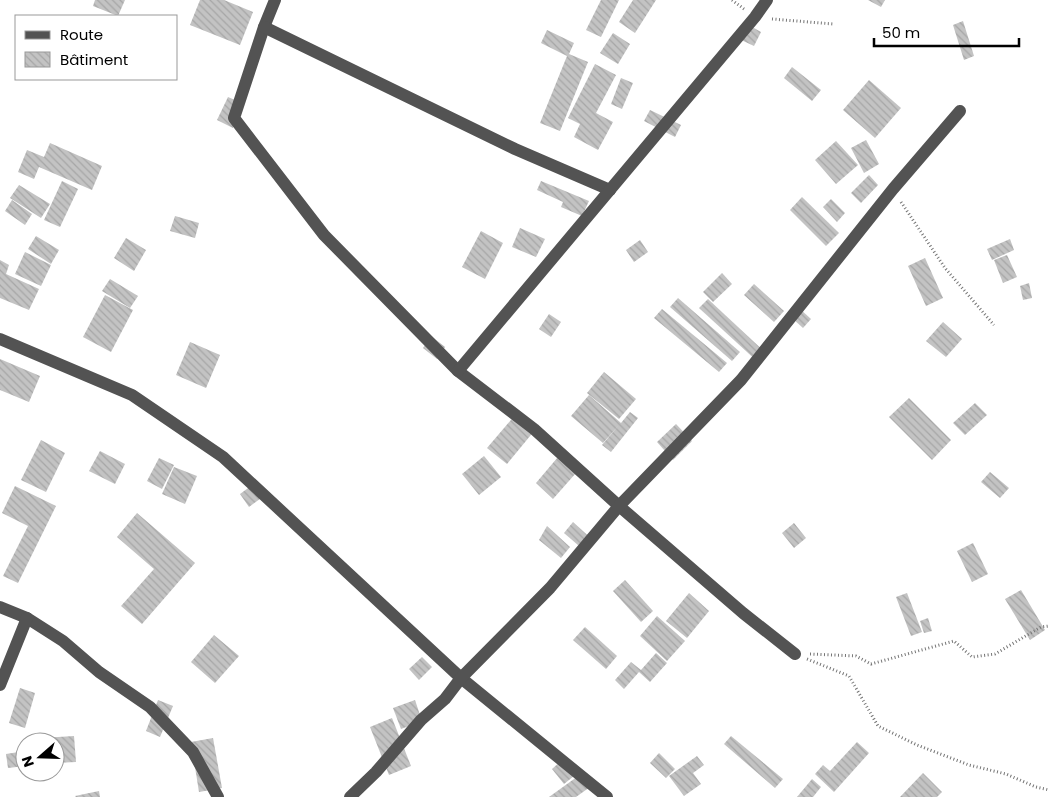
<svg xmlns="http://www.w3.org/2000/svg" width="1049" height="797" font-family="Poppins,sans-serif">
<style>
.building{fill:url(#building-back-hatch)}
.lines{fill:none;stroke-linecap:round;stroke-linejoin:round}
.path{stroke:#757575;stroke-width:3;stroke-dasharray:1 2.5;stroke-linecap:butt}
.minor{stroke:#535353;stroke-width:12}
</style>
<defs>
<pattern id="building-back-hatch" width="6" height="6" patternUnits="userSpaceOnUse" patternTransform="scale(1.25)"><rect width="6" height="6" fill="#c3c3c3"/><path d="M-1 5l2 2M0 0l6 6M5-1l2 2" fill="none" stroke="#a6a6a6"/></pattern>
</defs>
<rect width="100%" height="100%" fill="#fff"/>
<g class="building">
<polygon points="95,0 125,0 118,16 93,6"/>
<polygon points="200,0 224,0 253,12 240,45 190,25"/>
<polygon points="601,0 619,0 601,37 586,30"/>
<polygon points="633,0 656,0 635,33 619,22"/>
<polygon points="868,0 885,0 881,7"/>
<polygon points="963,21 974,56 964,60 953,25"/>
<polygon points="745,23 761,32 754,46 737,38"/>
<polygon points="547,30 574,43 569,54 588,62 560,131 540,123 567,56 541,43"/>
<polygon points="613,33 630,44 618,64 600,53"/>
<polygon points="595,64 616,75 596,113 613,122 598,150 574,137 580,124 568,118"/>
<polygon points="792,67 821,90 812,101 784,78"/>
<polygon points="621,78 633,83 622,109 611,104"/>
<polygon points="869,80 901,108 875,138 843,110"/>
<polygon points="228,97 244,104 233,128 217,120"/>
<polygon points="650,110 681,125 675,137 644,121"/>
<polygon points="866,140 879,164 864,173 851,148"/>
<polygon points="836,141 858,165 836,184 815,160"/>
<polygon points="50,143 102,166 92,190 39,167 34,179 18,172 27,150 44,157"/>
<polygon points="869,175 878,185 861,203 851,193"/>
<polygon points="62,181 78,189 60,227 44,220"/>
<polygon points="541,181 589,201 582,216 561,207 563,202 537,190"/>
<polygon points="19,185 50,204 41,218 10,198"/>
<polygon points="802,197 839,233 826,246 790,210"/>
<polygon points="831,199 845,213 837,222 823,207"/>
<polygon points="12,200 32,214 25,225 5,211"/>
<polygon points="175,216 199,223 195,238 170,231"/>
<polygon points="520,228 545,239 536,257 512,247"/>
<polygon points="481,231 503,243 485,279 462,267"/>
<polygon points="36,236 59,250 51,264 28,249"/>
<polygon points="126,238 146,250 134,271 114,258"/>
<polygon points="1010,239 1014,250 992,260 987,249"/>
<polygon points="640,240 648,252 634,262 626,250"/>
<polygon points="25,252 51,265 41,286 15,274"/>
<polygon points="1007,255 1017,277 1003,283 994,260"/>
<polygon points="925,258 943,298 926,306 908,266"/>
<polygon points="0,260 9,265 6,274 39,289 29,310 0,298"/>
<polygon points="722,273 732,284 713,302 703,292"/>
<polygon points="110,279 138,296 130,308 102,291"/>
<polygon points="1029,283 1032,298 1023,300 1020,286"/>
<polygon points="754,284 784,311 774,322 744,295"/>
<polygon points="105,295 133,310 111,352 83,337"/>
<polygon points="678,298 740,352 732,361 670,307"/>
<polygon points="708,299 767,354 759,363 699,308"/>
<polygon points="662,309 727,363 719,372 654,318"/>
<polygon points="800,309 811,319 803,328 792,318"/>
<polygon points="549,314 561,322 551,337 539,329"/>
<polygon points="943,322 962,339 946,357 926,341"/>
<polygon points="431,336 445,347 437,359 423,348"/>
<polygon points="190,342 220,355 206,388 176,375"/>
<polygon points="0,359 40,376 29,402 0,390"/>
<polygon points="604,372 636,399 619,419 587,393"/>
<polygon points="589,395 621,423 630,412 638,418 611,452 602,445 619,425 603,443 571,416"/>
<polygon points="909,398 951,440 932,460 889,417"/>
<polygon points="975,403 987,415 965,435 953,423"/>
<polygon points="516,414 535,430 507,464 487,448"/>
<polygon points="676,424 692,441 673,460 657,442"/>
<polygon points="41,440 65,453 46,492 21,480"/>
<polygon points="100,451 125,464 115,484 89,471"/>
<polygon points="484,456 501,477 479,495 462,474"/>
<polygon points="558,457 576,473 553,499 536,483"/>
<polygon points="159,458 174,465 162,489 147,481"/>
<polygon points="174,467 197,476 185,504 162,494"/>
<polygon points="990,472 1009,488 1000,498 981,482"/>
<polygon points="255,483 264,496 249,507 240,494"/>
<polygon points="15,486 56,506 18,583 3,576 28,526 2,513"/>
<polygon points="137,513 195,563 142,624 121,606 154,569 117,537"/>
<polygon points="573,522 595,542 586,552 564,533"/>
<polygon points="794,523 806,538 794,548 782,533"/>
<polygon points="547,526 570,547 561,558 539,540"/>
<polygon points="973,543 988,574 972,582 957,551"/>
<polygon points="625,580 653,611 641,622 613,591"/>
<polygon points="1021,590 1045,630 1030,640 1005,599"/>
<polygon points="689,593 709,611 687,638 666,621"/>
<polygon points="907,593 922,632 911,636 896,597"/>
<polygon points="657,616 685,641 667,661 640,636"/>
<polygon points="928,618 932,631 924,633 920,621"/>
<polygon points="585,627 617,656 606,669 573,640"/>
<polygon points="214,635 239,656 215,683 191,662"/>
<polygon points="656,653 667,663 650,682 639,672 624,689 615,680 631,662 641,670"/>
<polygon points="422,657 432,667 419,680 409,669"/>
<polygon points="20,688 35,693 25,728 9,723"/>
<polygon points="158,700 173,706 160,737 146,731"/>
<polygon points="415,700 422,721 401,729 393,708"/>
<polygon points="392,718 411,766 389,775 370,727"/>
<polygon points="74,736 76,762 55,763 55,742 42,742 42,738"/>
<polygon points="731,736 783,779 775,788 724,744"/>
<polygon points="213,738 222,788 199,792 191,742"/>
<polygon points="857,742 869,753 834,792 815,774 823,765 830,771"/>
<polygon points="25,751 25,766 8,768 6,754"/>
<polygon points="659,753 675,769 666,778 650,763"/>
<polygon points="697,756 704,765 693,773 701,784 684,796 669,776"/>
<polygon points="562,760 574,776 564,784 552,769"/>
<polygon points="923,773 942,792 937,797 900,797"/>
<polygon points="581,774 590,787 576,797 549,797"/>
<polygon points="812,779 821,787 813,797 797,797"/>
<polygon points="99,791 100,797 76,797 75,796"/>
</g>
<g class="lines">
<g class="path">
<polyline points="732,0 744,9"/>
<polyline points="772,19 833,24"/>
<polyline points="901,202 945,268 994,325"/>
<polyline points="810,654 856,656 871,664 954,641 972,657 995,654 1041,627 1049,626"/>
<polyline points="807,659 849,676 878,726 917,745 969,765 1006,774 1036,787 1049,790"/>
</g>
<g class="minor">
<polyline points="275,0 264,27 234,118 324,235 458,371 534,429 619,506 743,613 795,654"/>
<polyline points="264,27 515,149 610,190"/>
<polyline points="0,339 132,395 223,457 461,678 607,797"/>
<polyline points="458,371 755,17 767,0"/>
<polyline points="0,607 27,618 63,641 99,672 150,707 193,752 218,797"/>
<polyline points="0,685 27,618"/>
<polyline points="350,797 376,772 421,720 445,699 461,678 550,588 619,506 741,380 893,189 960,111"/>
</g>
</g>
<rect x="15" y="15" width="162" height="65" fill="#ffffff" stroke="#999999"/>
<rect x="25" y="31" width="25" height="8" fill="#535353" stroke="#999999"/>
<text x="60" y="40" font-size="15" fill="#000000">Route</text>
<rect x="25" y="52" width="25" height="15" fill="url(#building-back-hatch)" stroke="#999999"/>
<text x="60" y="65" font-size="15" fill="#000000">Bâtiment</text>
<g transform="translate(40 757) rotate(250)"><circle r="24" fill="#ffffff" stroke="#999999"/>
<path d="M0-4L9 19L0 12L-9 19Z" fill="#000000"/>
<text y="-8" font-size="14" font-weight="bold" text-anchor="middle" fill="#000000">N</text>
</g>
<path d="M874 38v8h145v-8" fill="none" stroke="#000000" stroke-width="2.5"/>
<text x="882" y="38" font-size="15" fill="#000000" stroke="#ffffff" stroke-width="4" paint-order="stroke">50 m</text>
</svg>
